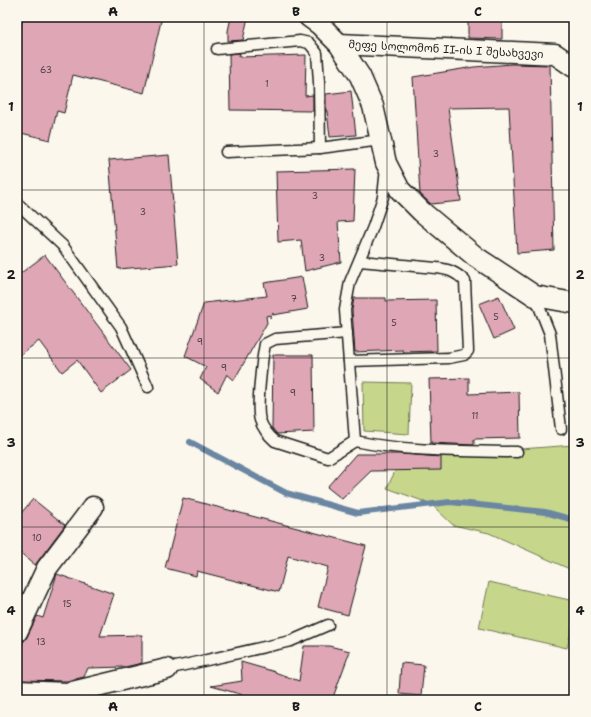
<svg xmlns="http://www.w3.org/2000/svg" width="591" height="717" font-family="'Shantell Sans','Noto Sans Georgian',sans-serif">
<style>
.green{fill:#c6d78b;stroke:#717a54}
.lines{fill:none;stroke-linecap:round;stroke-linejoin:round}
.stream{stroke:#6b86a2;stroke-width:6}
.building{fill:#dfa6b6;stroke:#1c1c1c}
.service-casing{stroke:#1c1c1c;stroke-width:13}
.minor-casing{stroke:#1c1c1c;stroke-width:23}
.service{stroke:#fbf7ec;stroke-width:10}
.minor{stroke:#fbf7ec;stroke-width:20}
.grid{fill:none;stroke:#1c1c1c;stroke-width:1;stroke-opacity:0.55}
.labels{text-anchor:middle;stroke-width:3;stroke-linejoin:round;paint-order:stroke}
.number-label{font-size:9px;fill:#4d3e42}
.street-label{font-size:11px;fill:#1c1c1c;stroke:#fbf7ec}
.neatline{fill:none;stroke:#1c1c1c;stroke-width:1.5}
.grid-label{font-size:13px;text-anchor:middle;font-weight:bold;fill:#1c1c1c}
</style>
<rect width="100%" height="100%" fill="#fbf7ec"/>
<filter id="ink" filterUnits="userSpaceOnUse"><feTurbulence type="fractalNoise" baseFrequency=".025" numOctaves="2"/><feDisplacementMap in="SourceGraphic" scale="8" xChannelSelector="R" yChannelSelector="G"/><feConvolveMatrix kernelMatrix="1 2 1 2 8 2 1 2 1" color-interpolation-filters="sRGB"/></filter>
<g filter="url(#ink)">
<g class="green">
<polygon points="363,382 411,383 409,434 364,431"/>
<polygon points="574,445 574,571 489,533 453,525 431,504 387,488 399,463 441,455"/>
<polygon points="489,582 574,601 574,618 567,648 479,628"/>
</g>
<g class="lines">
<polyline class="stream" points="190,442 286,493 358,513 450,502 545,512 574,520"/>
</g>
<g class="building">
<polygon points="23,17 162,17 144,93 73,75 64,113 57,111 50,140 17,132 17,44"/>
<polygon points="231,17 248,17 243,40 228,41 228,31"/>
<polygon points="468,17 502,17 502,39 468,38"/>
<polygon points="240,53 239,57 306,55 305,96 313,95 313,111 230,110 229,54"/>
<polygon points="512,64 550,65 554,250 517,253 509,107 448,108 461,201 431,204 420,194 413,77 474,67"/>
<polygon points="351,91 356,135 330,137 327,111 326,111 326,94"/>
<polygon points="169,155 178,264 118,269 109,160"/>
<polygon points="355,169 353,221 338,222 341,262 305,271 301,240 278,242 276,171"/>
<polygon points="45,255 131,370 101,393 77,360 62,372 39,341 17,357 17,276"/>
<polygon points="302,277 308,309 273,315 273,313 270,318 270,315 266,316 267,323 234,380 227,374 218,392 200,379 206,367 185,356 204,303 267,296 264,283"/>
<polygon points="499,296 514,330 494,339 479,304"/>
<polygon points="354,298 386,298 386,301 436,300 437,351 403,352 403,350 355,352 352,310"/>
<polygon points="273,355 313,355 314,432 277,434 272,428"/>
<polygon points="469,378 469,394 519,392 520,438 474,439 474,445 431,443 429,379"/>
<polygon points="356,454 400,454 441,457 441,470 371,471 342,499 327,487"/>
<polygon points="183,498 366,546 348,615 318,607 328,567 288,556 279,592 197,571 196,576 165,568"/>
<polygon points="33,499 65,525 35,565 17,550 17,518"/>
<polygon points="57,574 114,594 100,636 142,635 142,663 125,667 88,668 84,677 67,681 17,680 17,658 23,642 27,637 37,616 43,618"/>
<polygon points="304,646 329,646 350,651 332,700 261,700 211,686 242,681 241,662 272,671 299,681"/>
<polygon points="401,663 424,665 421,696 399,694"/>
</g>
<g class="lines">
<defs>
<g id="service">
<polyline points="217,49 300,41 309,43 317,53 319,82 320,148"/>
<polyline points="226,152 320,148 381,140"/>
<polyline points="17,203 63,246 121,327 148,387"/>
<polyline points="535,296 550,334 561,429"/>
<path d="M347 333 275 339 265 344C262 359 256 408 260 420 263 429 268 435 275 441L328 458 355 441C406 452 465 451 517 452"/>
<path d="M349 361 449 358 464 355 468 351 465 281C456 272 448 269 436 268L360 261"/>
<polyline points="355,441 345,310 350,282 373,227 383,197 386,168"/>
<polyline points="167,669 291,641 328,625"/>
</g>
<g id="minor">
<polyline points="309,17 320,25 339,44 360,76 373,106 386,163 400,190 422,212 476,257 535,296 574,303"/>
<polyline points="339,44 555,54 574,67"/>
<polyline points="17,632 47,568 93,507"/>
<polyline points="17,691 68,693 167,669"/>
</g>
</defs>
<use href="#service" class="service-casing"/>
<use href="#minor" class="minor-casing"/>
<use href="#service" class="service"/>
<use href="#minor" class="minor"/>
</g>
</g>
<path class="grid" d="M204 17V700M387 17V700M17 190H574M17 358H574M17 527H574"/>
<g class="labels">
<g class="number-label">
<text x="46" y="73">63</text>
<text x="267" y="87">1</text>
<text x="436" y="157">3</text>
<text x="315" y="199">3</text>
<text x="143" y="215">3</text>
<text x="322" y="261">3</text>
<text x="294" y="302">7</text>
<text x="496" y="320">5</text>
<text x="394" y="326">5</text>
<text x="200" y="345">9</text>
<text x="224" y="371">9</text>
<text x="293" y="396">9</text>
<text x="475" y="419">11</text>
<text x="37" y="541">10</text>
<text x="67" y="607">15</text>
<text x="41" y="645">13</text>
</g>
<g class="street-label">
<text transform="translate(446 49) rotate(3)" y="4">მეფე სოლომონ II-ის I შესახვევი</text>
</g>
</g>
<rect width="591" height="717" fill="none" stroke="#fbf7ec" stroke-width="44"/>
<rect x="22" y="22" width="547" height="673" class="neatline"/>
<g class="grid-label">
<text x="113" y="16">A</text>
<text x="296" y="16">B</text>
<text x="478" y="16">C</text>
<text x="11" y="111">1</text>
<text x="580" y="111">1</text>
<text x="11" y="279">2</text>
<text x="580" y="279">2</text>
<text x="11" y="447">3</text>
<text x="580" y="447">3</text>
<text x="11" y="615">4</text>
<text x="580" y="615">4</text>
<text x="113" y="711">A</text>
<text x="296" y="711">B</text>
<text x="478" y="711">C</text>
</g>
</svg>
